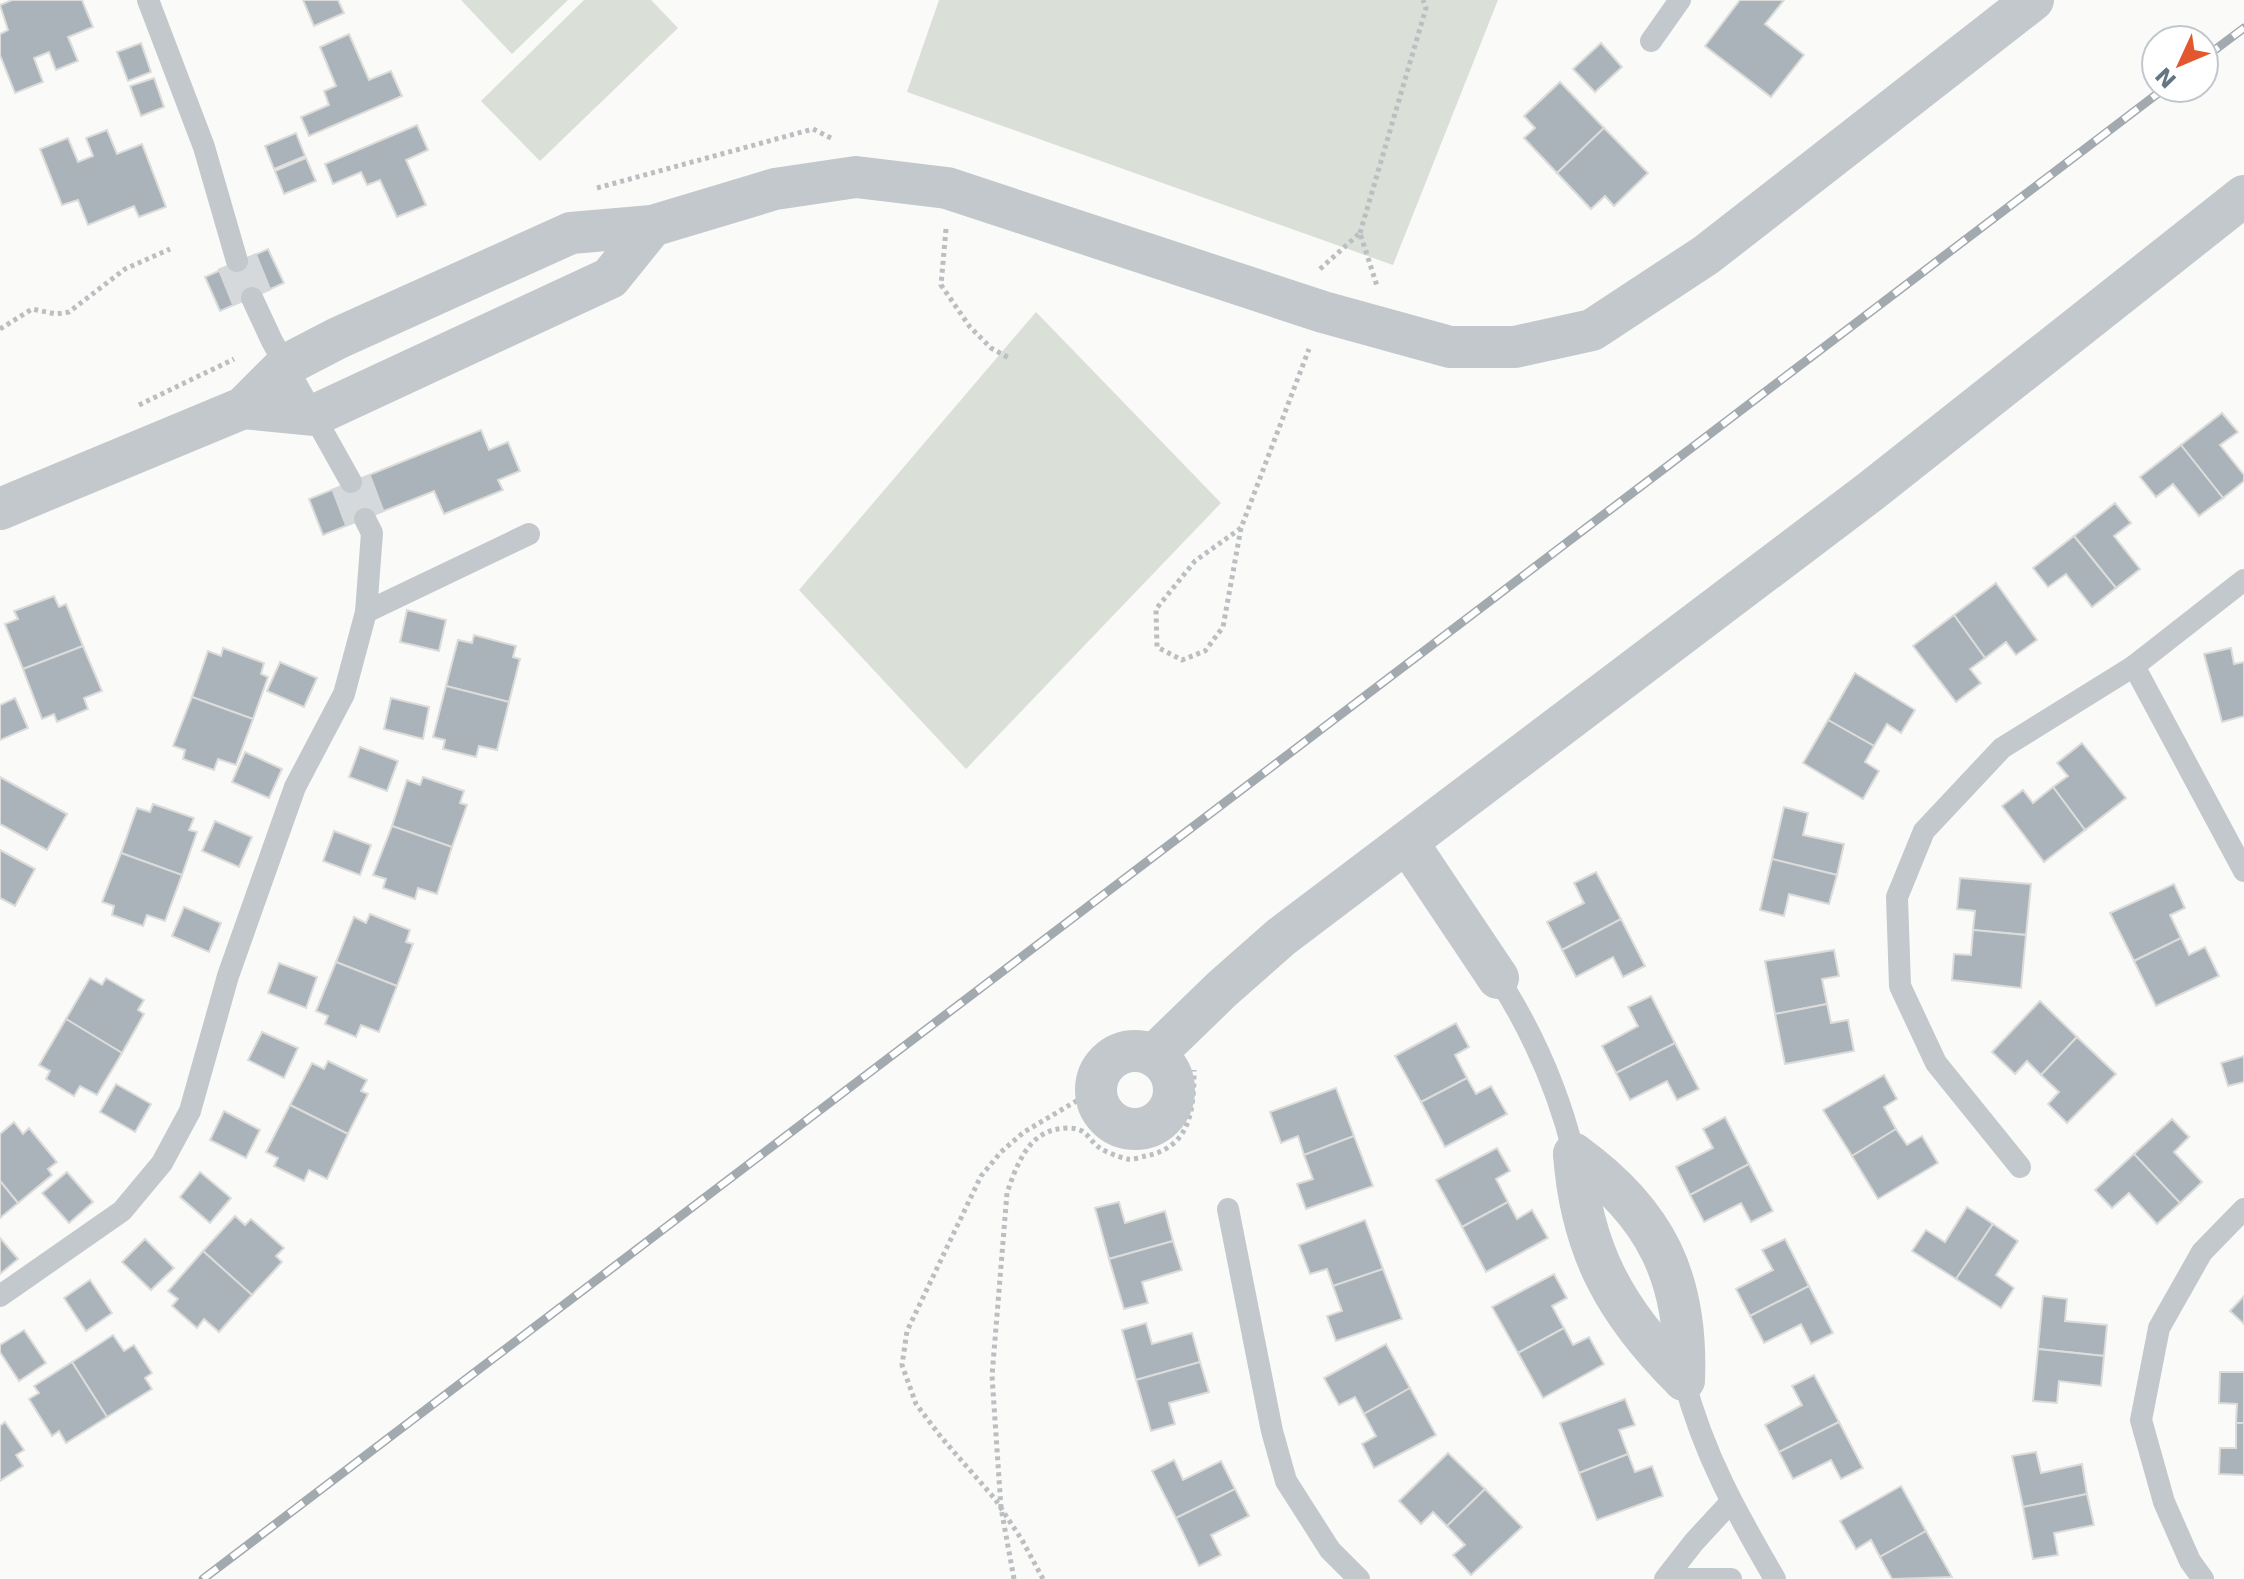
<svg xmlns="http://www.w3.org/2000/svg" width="2244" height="1579" font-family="'DejaVu Sans',sans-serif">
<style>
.green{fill:#dadfd7}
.building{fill:#aab3b9;stroke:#dcdcda;stroke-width:2}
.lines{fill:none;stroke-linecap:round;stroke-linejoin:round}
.minor-tunnel{stroke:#d5d9db;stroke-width:42;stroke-dasharray:42 21;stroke-linecap:butt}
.path{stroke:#bbbfc2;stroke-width:5;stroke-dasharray:4 4;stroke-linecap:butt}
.service{stroke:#c3c8cc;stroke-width:22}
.minor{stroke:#c3c8cc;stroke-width:42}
.rail-casing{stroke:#a2aab0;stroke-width:9}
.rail{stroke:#fff;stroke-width:6;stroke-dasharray:18;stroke-linecap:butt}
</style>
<rect width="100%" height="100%" fill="#fafaf8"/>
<g class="green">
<polygon points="461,0 568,0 512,54"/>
<polygon points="584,0 651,0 678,28 540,161 481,101"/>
<polygon points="939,0 1498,0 1393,265 907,92"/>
<polygon points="1036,312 1221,503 966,769 799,590"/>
</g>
<g class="building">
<polygon points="12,0 82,0 93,27 68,37 78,61 56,70 49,52 34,58 43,82 15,93 0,55 0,34 8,30 0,5"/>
<polygon points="303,0 338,0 344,13 314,26"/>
<polygon points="1740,0 1784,0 1765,24 1804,55 1771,97 1705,46"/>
<polygon points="349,34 369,80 391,71 402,96 309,136 301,117 329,105 324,91 336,86 320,47"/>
<polygon points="141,43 151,72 128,81 117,52"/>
<polygon points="1601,43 1622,67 1595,92 1573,69"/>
<polygon points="154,78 164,107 141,116 130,86"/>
<polygon points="1560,82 1604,128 1557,173 1524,138 1535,128 1524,116"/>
<polygon points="417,125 428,150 406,160 426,205 397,217 380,180 367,185 361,172 333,184 325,164"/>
<polygon points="1604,128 1648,173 1614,206 1605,196 1591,209 1557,173"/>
<polygon points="107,130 117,154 142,144 166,207 139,217 134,206 88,225 78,200 62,205 40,149 68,138 78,162 93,156 86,138"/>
<polygon points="296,133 305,156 274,169 265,146"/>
<polygon points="306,158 316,181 284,194 275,171"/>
<polygon points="268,249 284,283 220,311 205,277"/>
<polygon points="2222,413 2238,432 2220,445 2244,475 2244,481 2223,498 2181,445"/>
<polygon points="481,430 489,450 508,442 520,471 498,480 503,490 444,514 434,491 323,535 309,499"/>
<polygon points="2181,445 2223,498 2199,516 2173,484 2156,497 2140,477"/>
<polygon points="2115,503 2131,523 2114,536 2140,569 2116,588 2074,536"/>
<polygon points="2074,536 2116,588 2092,607 2066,574 2048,587 2033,568"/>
<polygon points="1996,583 2037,640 2016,655 2006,642 1985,658 1954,615"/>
<polygon points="54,596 59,607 66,604 83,646 23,669 5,624 18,619 14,611"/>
<polygon points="407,610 446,620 439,651 400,642"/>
<polygon points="1954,615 1985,658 1970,669 1981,683 1956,702 1913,646"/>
<polygon points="474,635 516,646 513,657 520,659 509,702 446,686 458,640 472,643"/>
<polygon points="83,646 102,691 84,698 88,709 57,722 54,714 42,719 23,669"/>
<polygon points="223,648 264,663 261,674 268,677 253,719 192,697 208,651 221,656"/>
<polygon points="2231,648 2234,664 2244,662 2244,716 2222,722 2204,654"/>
<polygon points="280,662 317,678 304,707 267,691"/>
<polygon points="1855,673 1915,710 1901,733 1887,724 1874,746 1828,720"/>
<polygon points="446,686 509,702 497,750 479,746 476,757 443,749 445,740 433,737"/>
<polygon points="192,697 253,719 236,765 218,759 214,770 183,759 185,750 173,746"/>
<polygon points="15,698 28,728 0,740 0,705"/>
<polygon points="391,698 429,707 423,739 384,729"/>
<polygon points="1828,720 1874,746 1865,762 1879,771 1863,799 1803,763"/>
<polygon points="2082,743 2126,798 2085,830 2053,787 2068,776 2057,763"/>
<polygon points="360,747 398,761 387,791 349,777"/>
<polygon points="245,752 282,769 269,798 232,782"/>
<polygon points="0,777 67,814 47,850 0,824"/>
<polygon points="423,777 464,791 460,803 467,805 452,847 392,826 407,780 420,785"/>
<polygon points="2053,787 2085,830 2044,862 2002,806 2023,790 2033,803"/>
<polygon points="153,804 194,818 189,830 197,832 182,875 121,853 137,808 150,812"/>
<polygon points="1784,807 1808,813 1803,835 1844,844 1837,875 1772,859"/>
<polygon points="215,821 252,837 239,867 202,851"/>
<polygon points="392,826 452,847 437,894 418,888 415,899 383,888 386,879 373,875"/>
<polygon points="334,831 371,845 360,875 323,861"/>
<polygon points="0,850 35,869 15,906 0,898"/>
<polygon points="121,853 182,875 165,921 147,915 143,926 112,915 114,906 102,902"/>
<polygon points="1772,859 1837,875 1829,904 1789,894 1784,916 1760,910"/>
<polygon points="1596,872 1621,919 1562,950 1547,922 1584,903 1574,883"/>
<polygon points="1960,878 2031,884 2026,935 1973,930 1975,911 1957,909"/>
<polygon points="2174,884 2185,908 2170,915 2181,938 2134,961 2110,913"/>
<polygon points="184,907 221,923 209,952 172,936"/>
<polygon points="370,914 410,930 406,942 413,944 397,986 336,962 354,917 366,923"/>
<polygon points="1621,919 1645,966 1623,977 1613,957 1576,977 1562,950"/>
<polygon points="1973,930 2026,935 2021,988 1952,980 1954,954 1971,955"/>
<polygon points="2181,938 2189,955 2205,947 2219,976 2156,1006 2134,961"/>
<polygon points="1834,950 1839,976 1822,979 1827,1004 1775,1014 1765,961"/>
<polygon points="336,962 397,986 379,1032 361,1025 356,1037 325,1024 328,1016 316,1011"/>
<polygon points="279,963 317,977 306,1008 268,993"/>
<polygon points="90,978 102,985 106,978 144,1000 138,1010 144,1014 122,1053 66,1019"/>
<polygon points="1651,996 1675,1043 1616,1073 1602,1046 1638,1026 1628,1007"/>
<polygon points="2040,1001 2077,1037 2041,1075 2027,1061 2015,1074 1992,1052"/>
<polygon points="1827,1004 1831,1023 1848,1020 1854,1051 1785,1064 1775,1014"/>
<polygon points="66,1019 122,1053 97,1095 80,1086 74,1096 46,1079 50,1071 39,1065"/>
<polygon points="1456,1023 1469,1047 1455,1055 1467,1078 1421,1102 1395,1056"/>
<polygon points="262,1032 298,1048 284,1078 248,1060"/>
<polygon points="2077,1037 2116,1074 2067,1123 2048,1104 2059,1092 2041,1075"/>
<polygon points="1675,1043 1699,1089 1677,1100 1667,1081 1630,1100 1616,1073"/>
<polygon points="2244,1056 2244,1082 2228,1086 2221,1063"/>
<polygon points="328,1061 367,1080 361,1091 368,1094 348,1134 290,1105 312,1063 324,1069"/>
<polygon points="1884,1075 1897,1099 1884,1107 1896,1129 1852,1156 1823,1110"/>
<polygon points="1467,1078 1476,1094 1491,1086 1507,1114 1445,1147 1421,1102"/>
<polygon points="116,1084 151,1104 135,1132 100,1112"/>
<polygon points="1336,1088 1354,1136 1304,1155 1298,1136 1281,1143 1270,1112"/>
<polygon points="290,1105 348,1134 327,1179 309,1170 304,1181 274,1166 278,1158 266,1152"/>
<polygon points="224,1111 260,1130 246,1158 210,1140"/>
<polygon points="1725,1117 1749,1164 1690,1195 1676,1167 1713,1148 1703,1129"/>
<polygon points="2172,1119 2189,1137 2174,1152 2202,1182 2180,1203 2134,1154"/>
<polygon points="14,1122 23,1134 29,1128 57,1162 48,1169 52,1175 18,1203 0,1181 0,1134"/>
<polygon points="1896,1129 1907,1145 1922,1136 1938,1163 1878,1199 1852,1156"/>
<polygon points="1354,1136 1373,1186 1306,1209 1297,1184 1313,1179 1304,1155"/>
<polygon points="1497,1148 1510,1171 1496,1179 1508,1202 1462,1227 1436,1180"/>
<polygon points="2134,1154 2180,1203 2157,1224 2129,1193 2112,1208 2095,1190"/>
<polygon points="1749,1164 1773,1211 1751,1222 1741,1203 1704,1222 1690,1195"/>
<polygon points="67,1172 93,1202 69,1223 42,1193"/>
<polygon points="200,1172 231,1198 210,1223 180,1197"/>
<polygon points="0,1181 18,1203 0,1218"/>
<polygon points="1119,1202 1125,1223 1165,1211 1173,1241 1109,1259 1095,1208"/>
<polygon points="1508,1202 1517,1219 1532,1210 1548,1238 1486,1272 1462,1227"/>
<polygon points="1967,1207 1993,1224 1956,1279 1912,1251 1926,1230 1945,1242"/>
<polygon points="235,1216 245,1225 251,1219 284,1248 276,1256 282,1262 252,1295 203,1251"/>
<polygon points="1365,1220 1383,1269 1333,1286 1327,1269 1310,1274 1299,1245"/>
<polygon points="1993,1224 2018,1241 1996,1275 2014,1288 2001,1308 1956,1279"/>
<polygon points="0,1238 18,1259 0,1274"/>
<polygon points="145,1239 174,1268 151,1290 122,1262"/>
<polygon points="1785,1239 1809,1286 1750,1316 1736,1289 1773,1270 1762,1250"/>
<polygon points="1173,1241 1182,1270 1142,1282 1148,1303 1124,1309 1109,1259"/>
<polygon points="203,1251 252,1295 219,1332 204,1319 197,1328 172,1306 178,1299 168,1291"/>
<polygon points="1383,1269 1402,1319 1336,1341 1327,1316 1342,1311 1333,1286"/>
<polygon points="1554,1274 1567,1298 1552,1306 1564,1328 1518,1353 1492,1307"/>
<polygon points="90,1280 112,1313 86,1331 64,1298"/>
<polygon points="1809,1286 1833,1333 1811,1344 1801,1324 1764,1343 1750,1316"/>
<polygon points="2043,1296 2067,1299 2065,1321 2107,1325 2104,1356 2038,1349"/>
<polygon points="2244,1296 2244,1324 2230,1311"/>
<polygon points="1146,1323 1152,1344 1192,1333 1200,1362 1136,1380 1122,1330"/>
<polygon points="1564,1328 1573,1345 1589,1337 1604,1364 1543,1398 1518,1353"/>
<polygon points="24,1330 46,1363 19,1381 0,1352 0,1345"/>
<polygon points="113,1335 124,1351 134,1345 152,1373 145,1378 152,1389 107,1417 72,1362"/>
<polygon points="1386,1344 1410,1388 1364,1414 1355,1397 1339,1405 1324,1378"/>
<polygon points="2038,1349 2104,1356 2101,1386 2059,1381 2057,1403 2033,1401"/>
<polygon points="72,1362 107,1417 66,1443 59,1431 52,1436 29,1399 39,1393 34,1386"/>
<polygon points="1200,1362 1209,1392 1169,1403 1175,1424 1151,1431 1136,1380"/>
<polygon points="2220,1372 2244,1372 2244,1423 2236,1423 2237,1404 2219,1403"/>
<polygon points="1814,1375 1839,1422 1779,1452 1765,1425 1802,1405 1792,1386"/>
<polygon points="1410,1388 1436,1435 1374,1468 1362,1444 1376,1436 1364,1414"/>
<polygon points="1625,1399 1635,1425 1619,1430 1628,1454 1579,1473 1560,1423"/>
<polygon points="5,1422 24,1450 16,1455 23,1466 0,1481 0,1426"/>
<polygon points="1839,1422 1863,1468 1841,1479 1831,1460 1793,1479 1779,1452"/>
<polygon points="2236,1423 2244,1423 2244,1475 2219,1474 2220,1448 2236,1448"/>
<polygon points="2036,1452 2041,1473 2082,1464 2087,1494 2023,1507 2012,1456"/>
<polygon points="1448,1453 1485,1489 1447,1526 1433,1512 1421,1524 1399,1501"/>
<polygon points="1628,1454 1635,1472 1652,1466 1663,1496 1597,1520 1579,1473"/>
<polygon points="1174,1460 1183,1480 1221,1461 1235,1489 1176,1518 1152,1471"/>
<polygon points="1901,1486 1926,1531 1880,1557 1871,1540 1856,1549 1840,1521"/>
<polygon points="1235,1489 1249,1516 1211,1535 1221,1555 1199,1566 1176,1518"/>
<polygon points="1485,1489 1522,1527 1471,1575 1453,1555 1465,1545 1447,1526"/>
<polygon points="2087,1494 2094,1525 2054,1533 2058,1555 2033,1559 2023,1507"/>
<polygon points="1926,1531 1952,1577 1892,1579 1880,1557"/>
</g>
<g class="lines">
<g class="minor-tunnel">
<polyline points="237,261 252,298"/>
<polyline points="351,482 365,519"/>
</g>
<g class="path">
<polyline points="597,188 813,129 833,139"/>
<polyline points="946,229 941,285 970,327 991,348 1009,358"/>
<polyline points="1360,233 1426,8 1423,0"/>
<polyline points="1320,269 1360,233 1377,286"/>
<polyline points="0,329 32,309 56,314 69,312 125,269 170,249"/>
<polyline points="139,405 234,359"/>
<polyline points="1241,528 1195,561 1156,609 1157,647 1182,660 1205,651 1223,627 1241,528 1309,349"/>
<path d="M1014 1579 1001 1508 992 1376 1007 1193C1016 1167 1027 1134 1058 1129 1065 1128 1075 1127 1082 1131 1089 1135 1093 1144 1100 1148 1106 1152 1121 1158 1128 1159 1133 1160 1141 1157 1146 1156 1191 1147 1194 1109 1194 1070"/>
<polyline points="1043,1579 1022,1540 995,1499 941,1437 916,1404 902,1365 907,1331 981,1176 1001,1152 1024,1132 1095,1090"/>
</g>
<g class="service">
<polyline points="148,0 204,147 237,261"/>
<polyline points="1651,41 1680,0"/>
<polyline points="252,298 272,341 351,482"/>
<polyline points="366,612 529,534"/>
<polyline points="2134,666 2244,871"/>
<path d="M1498 978C1534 1034 1558 1089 1574 1154"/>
<polyline points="2020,1167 1936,1063 1900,986 1897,897 1924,831 2002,748 2134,666 2244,580"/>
<polyline points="1228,1209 1272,1431 1286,1481 1330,1550 1359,1579"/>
<polyline points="0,1296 122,1211 162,1163 190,1111 228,976 295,787 344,694 366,612 372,533 365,519"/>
<path d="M1684 1380C1704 1455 1736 1512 1775 1579"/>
<polyline points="1665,1579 1694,1542 1730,1503"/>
<polyline points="1668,1579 1731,1579"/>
<polyline points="2203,1579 2190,1561 2164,1502 2141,1420 2159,1328 2202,1252 2244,1209"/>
</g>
<g class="minor">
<polyline points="243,408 315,415 610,278 652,226"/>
<polyline points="0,509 243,408 286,365 338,338 571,233 652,226 775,189 856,177 947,188 1323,312 1450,347 1515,347 1592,330 1706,255 2033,0"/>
<polyline points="1407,842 1498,978"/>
<circle cx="1135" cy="1090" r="39"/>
<polyline points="1154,1055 1222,989 1281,937 1871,491 2244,196"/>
<path d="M1574 1154C1656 1213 1688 1279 1684 1380"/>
<path d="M1574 1154C1581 1250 1616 1313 1684 1380"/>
</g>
<defs>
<g id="rail">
<polyline points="2204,58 2244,28"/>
<polyline points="203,1579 2165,88"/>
</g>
</defs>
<use href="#rail" class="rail-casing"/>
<use href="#rail" class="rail"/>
</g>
<g transform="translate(2180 64) rotate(226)"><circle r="38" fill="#ffffff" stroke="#c1c8cd" stroke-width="2"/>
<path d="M0-6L14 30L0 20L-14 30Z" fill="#e4572e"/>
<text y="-12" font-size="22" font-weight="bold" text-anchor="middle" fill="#657683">N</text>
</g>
</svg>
